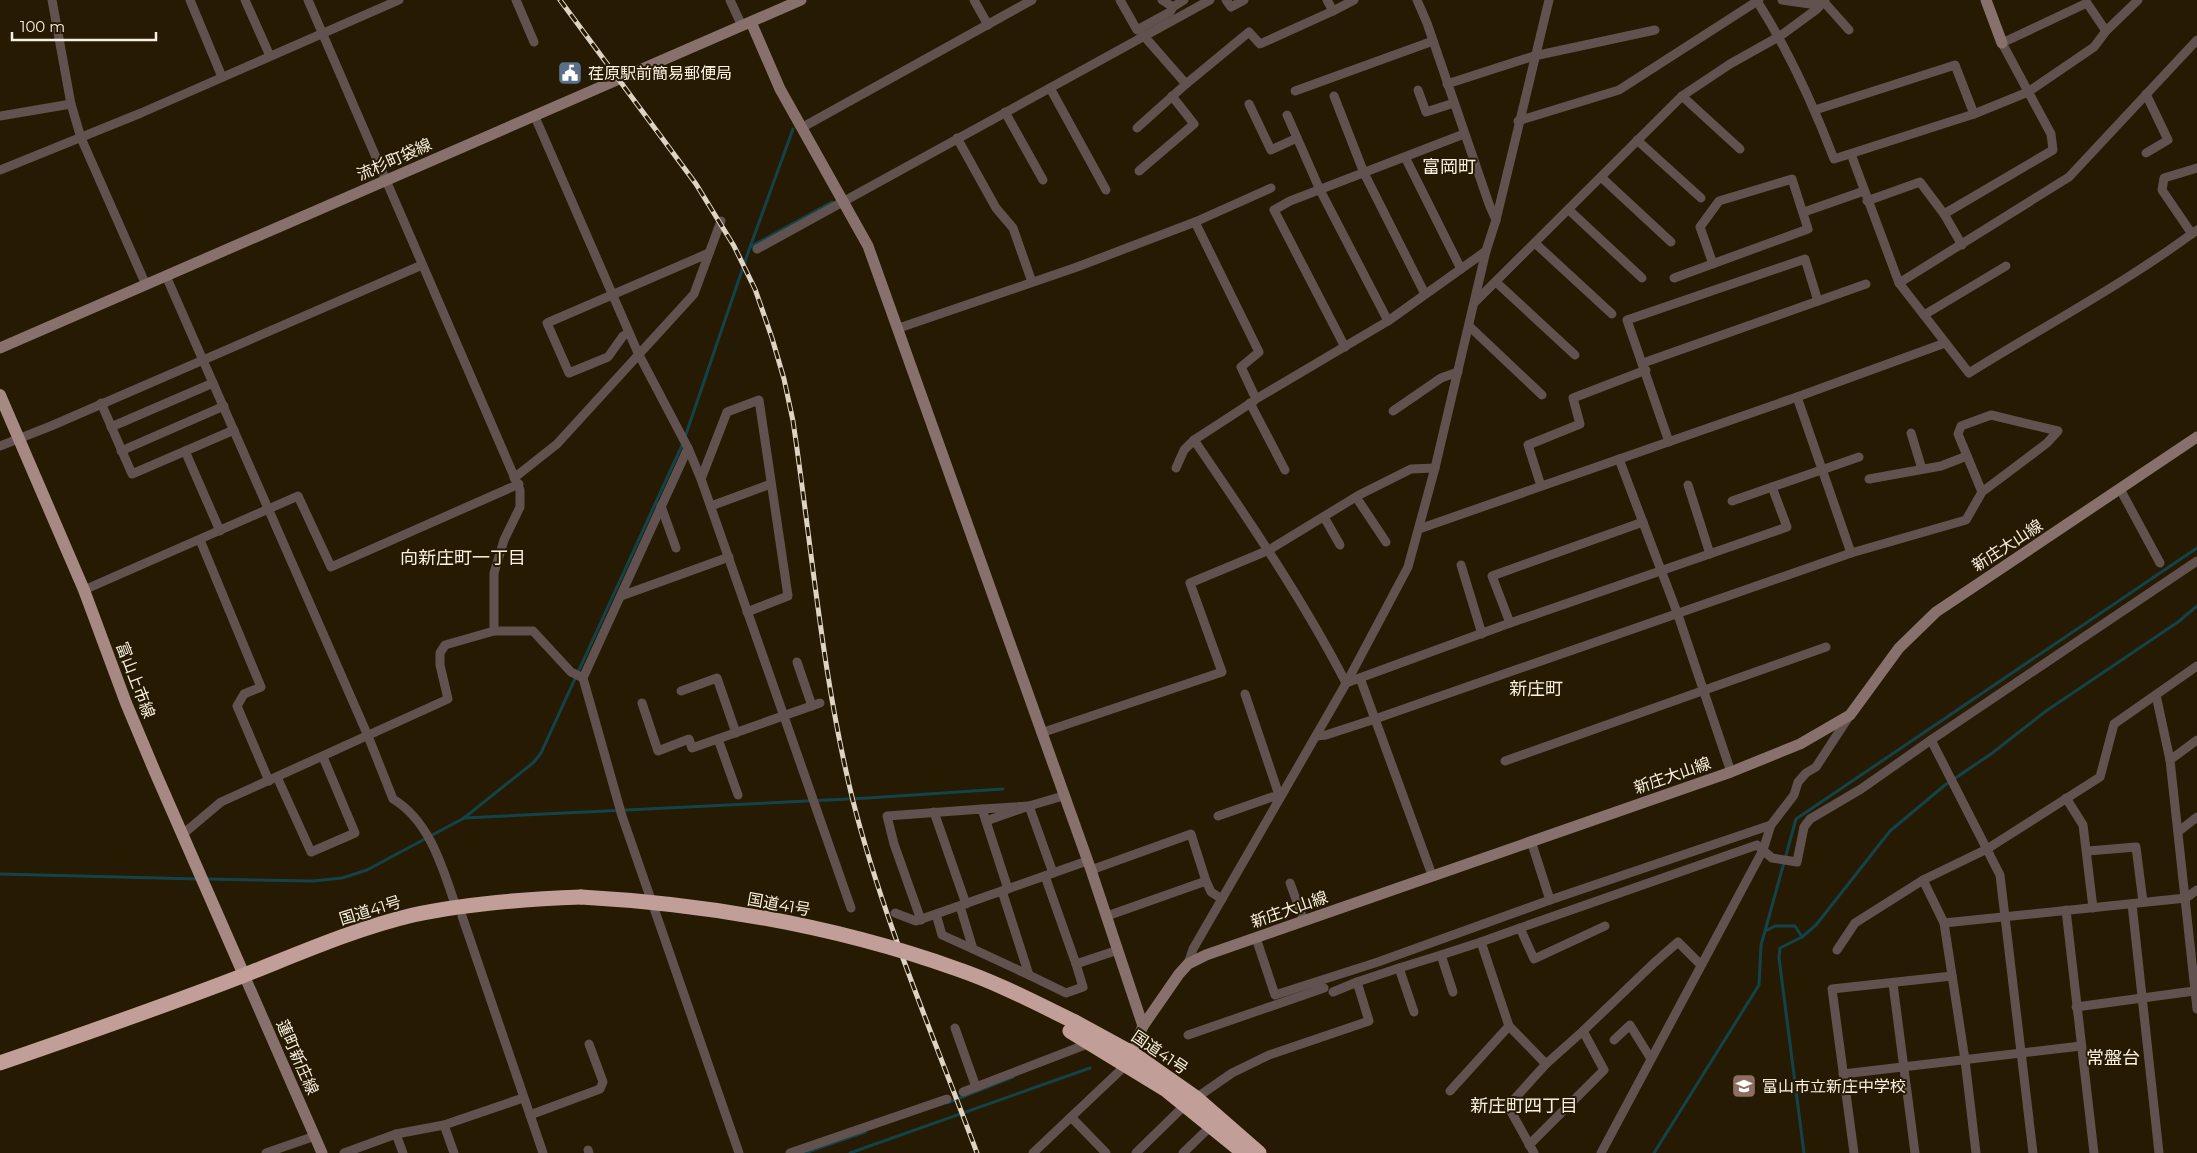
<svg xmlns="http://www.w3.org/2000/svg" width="2197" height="1153" font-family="Montserrat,'Noto Sans JP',sans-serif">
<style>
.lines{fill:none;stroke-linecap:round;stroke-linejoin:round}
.stream{stroke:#13434a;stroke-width:3}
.street{stroke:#615250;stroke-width:9}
.secondary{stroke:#88716d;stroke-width:11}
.primary{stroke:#a68983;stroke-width:12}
.highway{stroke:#c29e98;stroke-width:15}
.rail-casing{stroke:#ddd4c4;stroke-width:5}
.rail{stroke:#261a02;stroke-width:3;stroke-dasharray:9;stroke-linecap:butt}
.highway-bridge{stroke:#c29e98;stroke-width:15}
.labels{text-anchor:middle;stroke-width:4;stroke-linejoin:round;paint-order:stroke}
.poi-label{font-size:16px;fill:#f8f0e1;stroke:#261a02;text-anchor:start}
.street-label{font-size:16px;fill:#f8f0e1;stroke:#261a02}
.neighbourhood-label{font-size:18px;fill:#f8f0e1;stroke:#261a02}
</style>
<rect width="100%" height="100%" fill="#261a02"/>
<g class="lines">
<g class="stream">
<polyline points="750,247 832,202"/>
<polyline points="685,437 750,247 793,129"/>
<polyline points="464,818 868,798 1003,789"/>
<polyline points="0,874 198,879"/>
<polyline points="207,879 313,881 342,878 367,870 464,818 534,762 541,753 683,443"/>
<polyline points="1765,931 1796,819 2197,548"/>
<polyline points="947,1103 1013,1077"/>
<polyline points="805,1153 865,1132"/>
<polyline points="850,1153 1090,1068"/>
<polyline points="1654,1153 1759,985 1761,945 1765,931 1775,926 1795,926 1802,937"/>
<polyline points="1804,1153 1779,958 1780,948 1802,937 1816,925 1890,831 1945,785 1991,754 2046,711 2178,622 2197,606"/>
</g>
<g class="street">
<polyline points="52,0 71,104 81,138 146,285"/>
<polyline points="190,0 222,77"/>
<polyline points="245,0 270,56"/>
<polyline points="308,0 520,490 520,507 504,540 494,573 494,631"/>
<polyline points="516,0 534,42"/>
<polyline points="730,0 742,26"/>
<polyline points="974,0 988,25"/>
<polyline points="1120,0 1137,30 1170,12 1173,7 1184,0"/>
<polyline points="1162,0 1173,7"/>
<polyline points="1226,0 1231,7 1244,0"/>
<polyline points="1327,0 1333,11 1354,0"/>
<polyline points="1417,0 1427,23 1489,204 1496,220"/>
<polyline points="1782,0 1810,4 1824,2 1849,30"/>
<path d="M1757 1C1789 51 1813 104 1834 159L1974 114 2028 92 2094 47 2106 31 2138 0"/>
<polyline points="1144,36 1186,84 1249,32 1260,44 1333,11"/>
<polyline points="1447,84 1534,56 1655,30"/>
<polyline points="1050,88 1106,190"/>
<polyline points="1418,90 1426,112 1454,103"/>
<polyline points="1295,91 1433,41"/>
<polyline points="1334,96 1364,173 1425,294"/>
<polyline points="1682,96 1740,149"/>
<polyline points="1249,104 1271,150 1297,138"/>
<polyline points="1815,110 1955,65 1974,114"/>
<polyline points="1005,112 1043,180"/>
<polyline points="1287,115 1320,190 1388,321"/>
<polyline points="0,116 71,104"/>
<polyline points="535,117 638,353 688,448 701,479 851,908"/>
<polyline points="1518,121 1619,90 1759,0"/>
<polyline points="803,127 1032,0"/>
<polyline points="1137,128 1186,84"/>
<polyline points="957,138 996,208 1013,228 1032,282"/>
<polyline points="1637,140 1701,198"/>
<polyline points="2146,153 2168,140 2146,94"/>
<path d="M1851 154 1899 283 1969 373C2046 325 2124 284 2197 230"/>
<polyline points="1405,157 1461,269"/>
<polyline points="0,170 141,113 399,0"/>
<polyline points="1139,171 1194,124 1172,96"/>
<polyline points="1601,177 1671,242"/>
<polyline points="1867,201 1920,182 1944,214 1962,245"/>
<polyline points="1569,210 1642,278"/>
<polyline points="1804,212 1864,191"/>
<polyline points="1944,214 2053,150 2051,134 2002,43 2087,3 2106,31"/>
<polyline points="1195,222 1259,352 1241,367 1256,399 1388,321 1486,251"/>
<polyline points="2192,234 2162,190 2164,178 2197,168"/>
<polyline points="1536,244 1612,314"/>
<polyline points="757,249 1210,0"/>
<path d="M166 276 368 736 393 799C430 821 443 869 456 907"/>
<polyline points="1674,278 1808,229 1792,179 1719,201 1700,227 1713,264"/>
<polyline points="1496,282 1575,355"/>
<polyline points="1899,283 2069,177 2197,40"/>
<polyline points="1475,302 1682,96 1730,64 1780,36 1817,9 1825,0"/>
<polyline points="1924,315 2006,266"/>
<polyline points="1469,326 1542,395"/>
<polyline points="899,328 1077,267 1195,222 1271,188"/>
<polyline points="629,333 623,336 608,357 569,373 547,323 709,253"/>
<polyline points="1345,347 1274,210 1290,201 1464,134"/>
<polyline points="1643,363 1866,284"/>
<polyline points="1797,397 1851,553"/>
<polyline points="101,403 132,474 234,430"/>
<polyline points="1250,403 1285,470"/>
<polyline points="1393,411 1441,378 1458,372"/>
<polyline points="111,427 213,383"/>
<polyline points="1911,433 1922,469"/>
<polyline points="1194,440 1254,401"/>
<polyline points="1669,442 1627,320 1805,259 1818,301"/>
<polyline points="0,446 51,426 422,265"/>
<polyline points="688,448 583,678 622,816 739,1153"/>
<polyline points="121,451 224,406"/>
<polyline points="185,451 220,531"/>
<polyline points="1619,459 1678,615 1731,772"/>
<path d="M1176 468 1184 450 1194 440C1248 519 1302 598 1346 683L1510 623 1787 527 1772 487 1859 457"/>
<polyline points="514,478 557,444 694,294 721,221"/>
<polyline points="701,479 727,412 759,400 788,596 747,612"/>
<polyline points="1869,479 1941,466 1967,456"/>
<polyline points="1688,485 1710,554"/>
<polyline points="1541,486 1528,445 1580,424 1573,398 1646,370"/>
<polyline points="2120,489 2160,563"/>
<polyline points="1356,497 1386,542"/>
<polyline points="1732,501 1772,487"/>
<polyline points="661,506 676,548"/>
<polyline points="711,506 771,484"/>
<polyline points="1324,517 1340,545"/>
<polyline points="1419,529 1797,397 1945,343"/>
<polyline points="200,540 261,687 244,694 237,706 269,781"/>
<polyline points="1461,565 1482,634"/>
<polyline points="84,590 298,496 331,567 519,484"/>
<polyline points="621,596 729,557"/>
<polyline points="1510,623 1492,576 1643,522"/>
<polyline points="797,662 812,706"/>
<polyline points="1360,678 1432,875"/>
<polyline points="681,691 717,678 736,733"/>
<polyline points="2156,695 2170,760 2197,1009"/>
<polyline points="642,703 658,751 689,739 692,748 820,703"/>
<polyline points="1041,733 1222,672 1190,583 1269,550 1359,495 1411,469 1435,468"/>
<polyline points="1316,736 1326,735 1375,719 1851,553 1966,520 1982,492 2047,443 2058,431 1991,415 1961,426 1958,434 1982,492"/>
<polyline points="718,739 738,795"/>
<polyline points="1931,740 2000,875 2033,1153"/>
<polyline points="2170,760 2197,740"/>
<polyline points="1505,761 1826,647"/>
<polyline points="277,777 311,852 355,833 323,757"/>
<polyline points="2066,798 2083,825 2093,908"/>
<polyline points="982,809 1029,806 986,821"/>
<polyline points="934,812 966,904"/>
<polyline points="1218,816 1272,797 1280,798 1245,694"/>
<polyline points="2179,831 2197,817"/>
<polyline points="183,834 221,802 448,699 440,665 440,653 445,645 494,631 533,631 571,672 583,678"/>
<polyline points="1531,841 1550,900 1771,825"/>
<polyline points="2088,851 2136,847 2143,902"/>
<polyline points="1091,870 1191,834 1206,881 1107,916"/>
<polyline points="1053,873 1029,806 1063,796"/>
<polyline points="1045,876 1076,964 1118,950"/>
<polyline points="1923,880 1944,923 1965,1060 1976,1153"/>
<polyline points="1206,881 1211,892 1222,899"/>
<polyline points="1290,883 1304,921"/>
<polyline points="1002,891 1029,975 1066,993 1083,987 1076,964"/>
<polyline points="2132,904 2159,1153"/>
<polyline points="960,906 973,949 1029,975"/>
<polyline points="2066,910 2094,1153"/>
<polyline points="895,913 916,921 1087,861"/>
<polyline points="936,914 942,935 973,949"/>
<polyline points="462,916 543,1153"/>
<polyline points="921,920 894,844 887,816 982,809 1008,889"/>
<polyline points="1944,923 2186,898 2197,890"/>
<polyline points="1520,928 1757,845 1772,858 1797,862 1804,827 1810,819 1861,789 1931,740 2197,561"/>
<polyline points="1256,938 1275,995 1378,962 1550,900"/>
<polyline points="1481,942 1520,928 1534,959 1605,926"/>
<polyline points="1837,950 1855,923 1923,880 1987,849 2100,777 2114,724 2197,666"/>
<polyline points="1441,955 1481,942 1509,1026 1450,1091"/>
<polyline points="1188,964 1193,949 1348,680 1408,567 1435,468 1486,251 1496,220 1549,0"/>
<polyline points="1399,968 1441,955 1453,992"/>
<polyline points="1357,982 1399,968 1414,1012"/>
<polyline points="1893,984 1915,1153"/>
<polyline points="2076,1007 2194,991 2197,989"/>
<polyline points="1509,1026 1546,1064 1508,1106 1534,1153"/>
<polyline points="955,1028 976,1087"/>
<polyline points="1583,1031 1654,963 1678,942 1701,965"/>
<polyline points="1188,1035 1324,988"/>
<polyline points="1614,1040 1630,1025 1651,1059"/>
<polyline points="1843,1074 2081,1046"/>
<polyline points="963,1092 1090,1043"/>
<polyline points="1196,1098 1232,1073 1269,1055 1369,1021 1357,982 1333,992"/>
<polyline points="530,1115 600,1089 603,1082 589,1044"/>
<polyline points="1071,1117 1106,1153"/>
<polyline points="444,1125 454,1153"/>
<polyline points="396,1134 403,1153"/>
<polyline points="1529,1145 1604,1070 1583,1031 1546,1064"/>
<polyline points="588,1150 589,1153"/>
<polyline points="266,1153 315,1136"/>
<polyline points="344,1153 396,1134 444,1125 523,1098"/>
<polyline points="790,1153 947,1099"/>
<polyline points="1033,1153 1126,1065"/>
<polyline points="1136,1153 1186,1104"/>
<polyline points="1183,1153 1212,1125"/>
<polyline points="1601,1153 1763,850 1771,825 1794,795 1798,782 1806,773 1816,767 1850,715"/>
<polyline points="1854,1153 1832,989 1952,976"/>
</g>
<g class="secondary">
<polyline points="1986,0 2002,43"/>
<polyline points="751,22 780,89 868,246 1091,870 1143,1026"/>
<polyline points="0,348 801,0"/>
<polyline points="244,975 322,1153"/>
<polyline points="1129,1059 1143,1026 1179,974 1188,964 1206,955 1731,772 1800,744 1850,715 1899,648 1936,612 2197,437"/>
</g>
<polyline class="primary" points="0,395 84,590 126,703 155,772 244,975"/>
<g class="highway">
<polyline points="1075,1022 1132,1053 1196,1098 1259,1153"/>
<polyline points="1070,1031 1165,1089 1244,1153"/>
<path d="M0 1063C81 1035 162 1007 242 976 298 954 354 929 413 915 468 903 525 899 581 897"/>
</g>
<defs>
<path id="rail" d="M560 0 696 184 734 246 755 289 772 338 784 379 793 421C812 548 822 676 853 801 884 922 934 1037 977 1153"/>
</defs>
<use href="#rail" class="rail-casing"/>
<use href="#rail" class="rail"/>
<path class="highway-bridge" d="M581 897C709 904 836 926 957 969 998 983 1036 1003 1075 1022"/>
</g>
<defs>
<symbol id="civic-square" viewBox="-11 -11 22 22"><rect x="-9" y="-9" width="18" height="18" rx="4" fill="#5c6f8a" stroke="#261a02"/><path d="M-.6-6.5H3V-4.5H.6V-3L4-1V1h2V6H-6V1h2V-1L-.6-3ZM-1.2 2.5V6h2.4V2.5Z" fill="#fff"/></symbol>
<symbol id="school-square" viewBox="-11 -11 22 22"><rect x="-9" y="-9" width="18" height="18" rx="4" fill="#8d6e63" stroke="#261a02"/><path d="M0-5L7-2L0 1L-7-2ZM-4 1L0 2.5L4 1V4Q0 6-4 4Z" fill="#fff"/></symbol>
</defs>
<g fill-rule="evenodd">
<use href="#civic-square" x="556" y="59" width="28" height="28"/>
<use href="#school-square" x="1730" y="1072" width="28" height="28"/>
</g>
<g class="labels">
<g class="poi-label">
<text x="588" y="79">荏原駅前簡易郵便局</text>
<text x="1762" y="1092">富山市立新庄中学校</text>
</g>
<g class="street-label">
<text transform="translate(394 159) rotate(-24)" y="6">流杉町袋線</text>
<text transform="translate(2007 545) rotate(-33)" y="6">新庄大山線</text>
<text transform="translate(136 680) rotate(69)" y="6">富山上市線</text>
<text transform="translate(1672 775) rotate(-19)" y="6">新庄大山線</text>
<text transform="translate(779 904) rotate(10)" y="6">国道41号</text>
<text transform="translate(1289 909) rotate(-19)" y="6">新庄大山線</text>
<text transform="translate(370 910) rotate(-17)" y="6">国道41号</text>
<text transform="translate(1160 1052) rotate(34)" y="6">国道41号</text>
<text transform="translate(298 1057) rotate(66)" y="6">蓮町新庄線</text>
</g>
<g class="neighbourhood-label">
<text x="1449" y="173">富岡町</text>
<text x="463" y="564">向新庄町一丁目</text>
<text x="1536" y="695">新庄町</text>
<text x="2113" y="1064">常盤台</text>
<text x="1524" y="1112">新庄町四丁目</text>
</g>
</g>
<path d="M12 32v8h144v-8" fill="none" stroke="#f8f0e1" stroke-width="2.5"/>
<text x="20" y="32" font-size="15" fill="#f8f0e1" stroke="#261a02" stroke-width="4" paint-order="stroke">100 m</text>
</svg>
